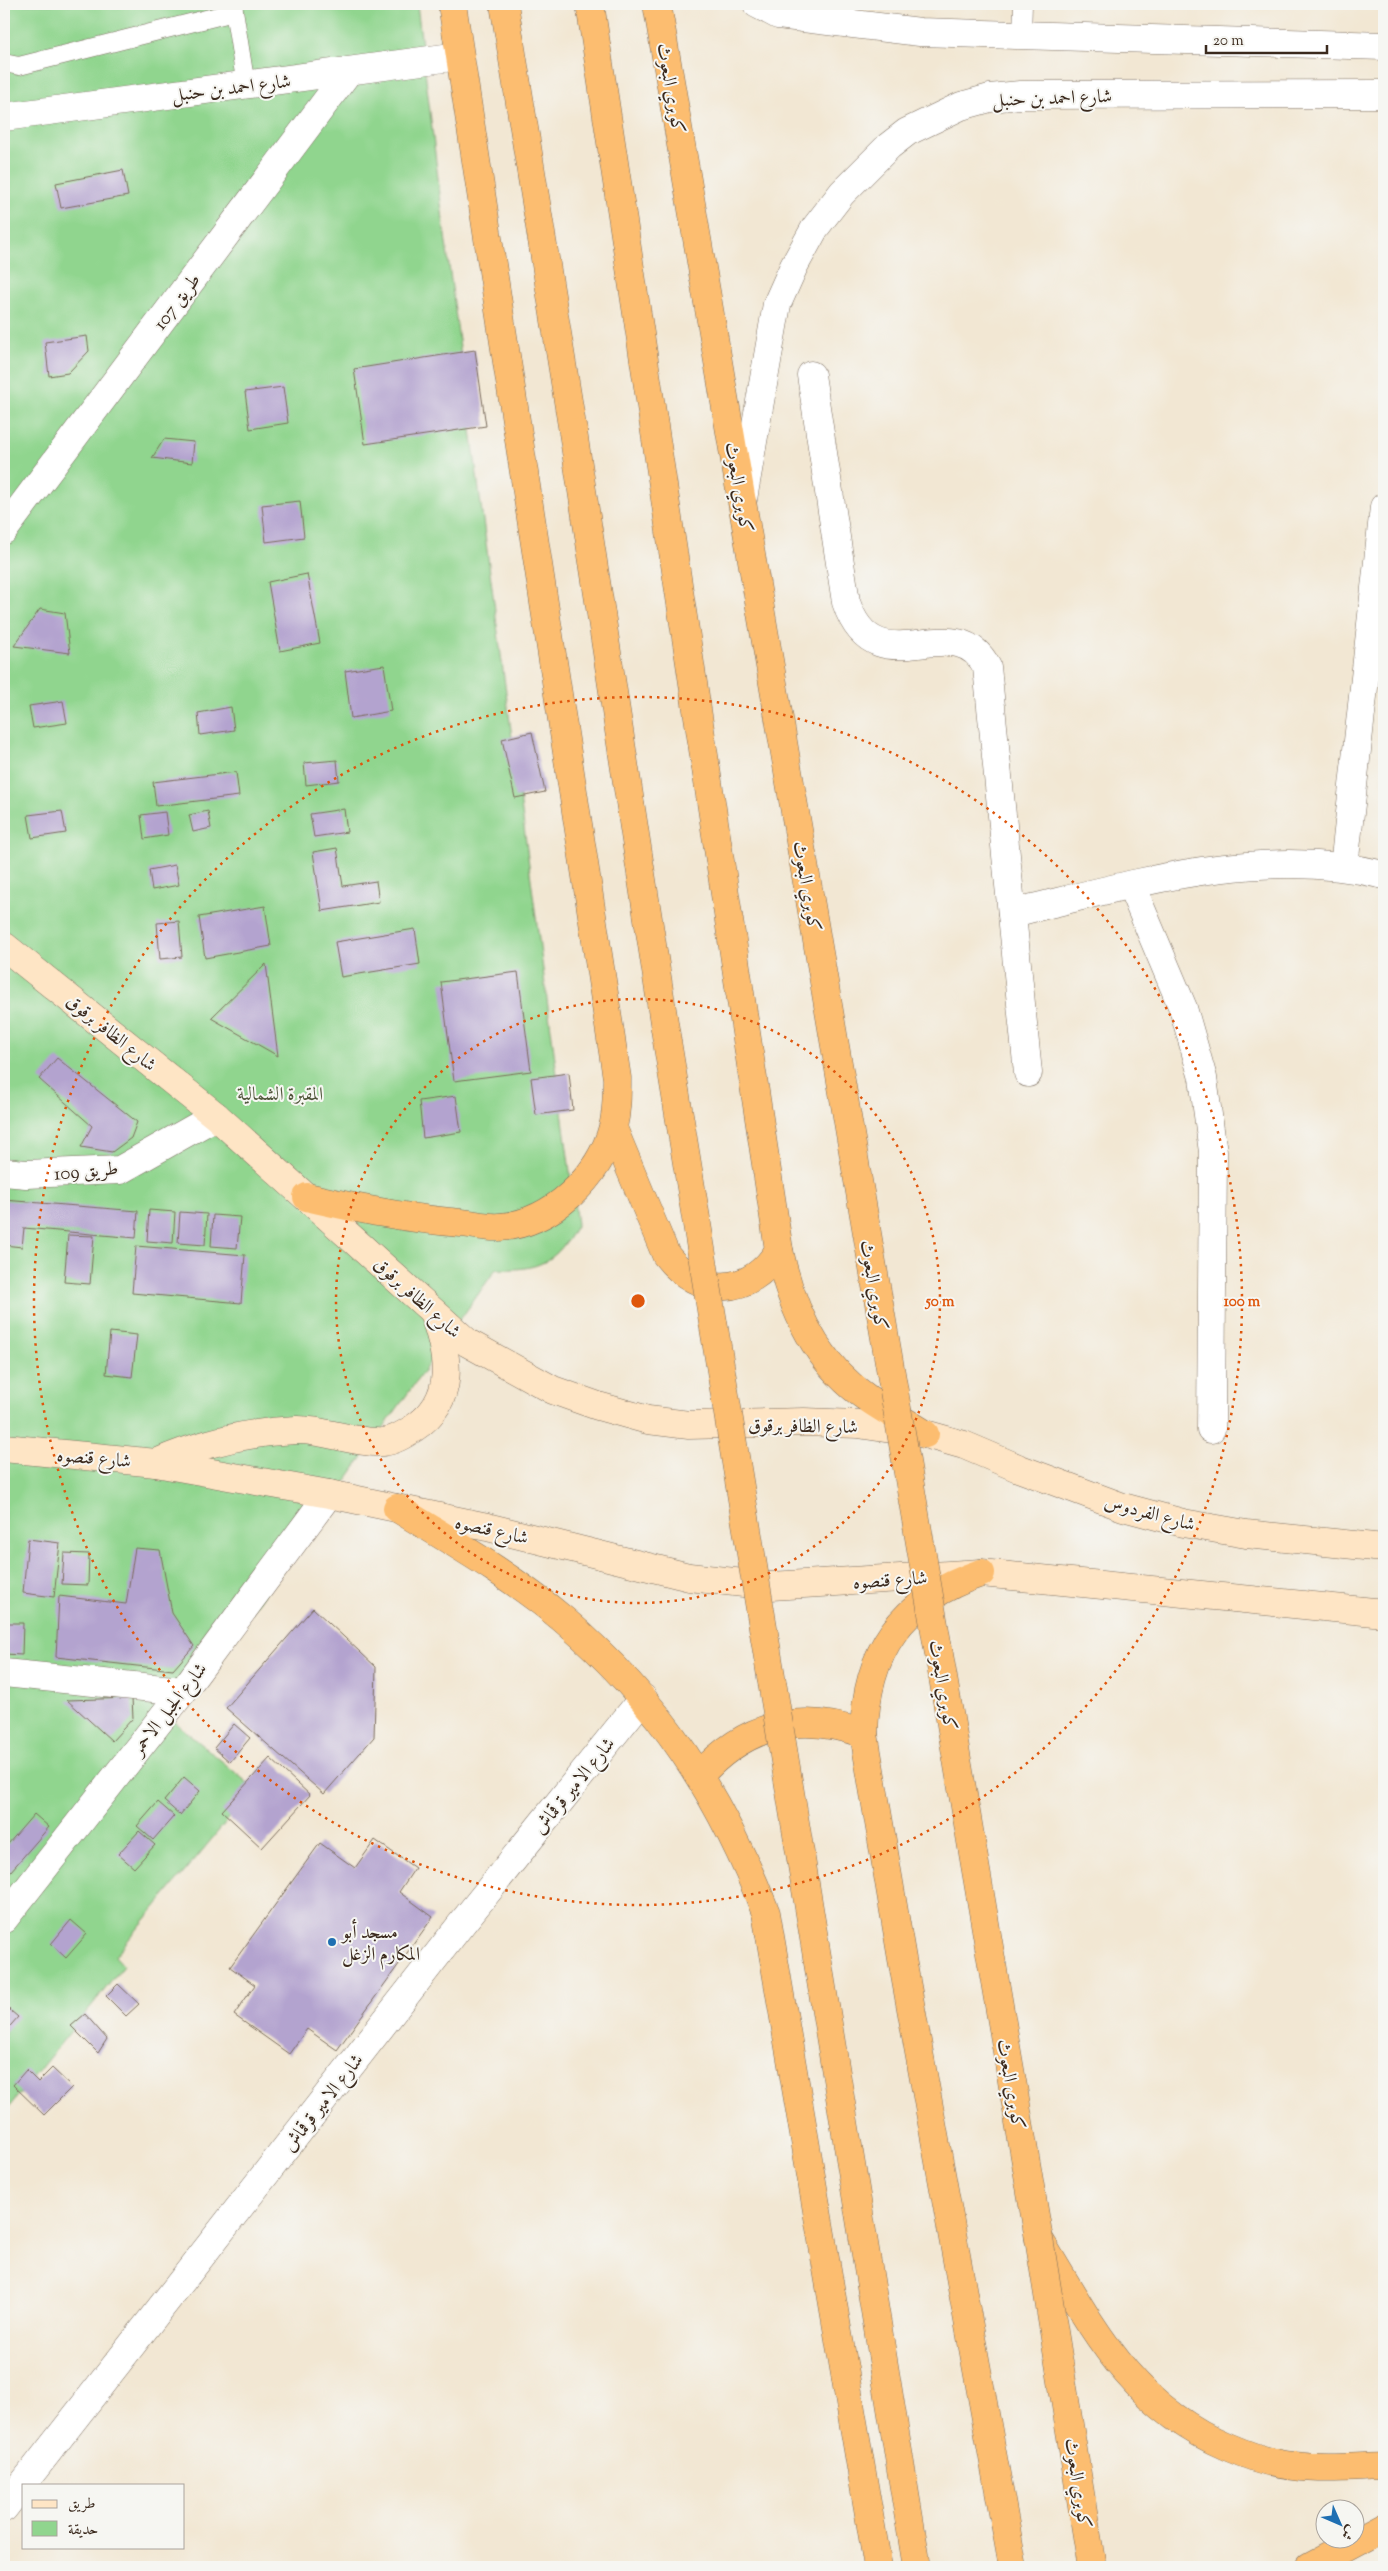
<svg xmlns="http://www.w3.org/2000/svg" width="1388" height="2571" font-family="'Sorts Mill Goudy',Amiri,serif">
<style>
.green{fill:#90d58e;stroke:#668056}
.building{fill:#b3a3cf}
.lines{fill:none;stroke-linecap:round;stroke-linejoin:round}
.service-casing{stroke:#7b6c5d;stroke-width:19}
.minor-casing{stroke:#7b6c5d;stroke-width:29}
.tertiary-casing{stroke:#7b6c5d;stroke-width:29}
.secondary-casing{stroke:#7b6c5d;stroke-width:29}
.trunk-casing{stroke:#7b6c5d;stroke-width:29}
.service{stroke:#fff;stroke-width:18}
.minor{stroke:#fff;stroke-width:28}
.tertiary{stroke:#fff;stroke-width:28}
.secondary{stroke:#fee5c5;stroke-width:28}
.trunk{stroke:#fcbd6f;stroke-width:28}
.trunk-bridge-casing{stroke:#7b6c5d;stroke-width:29;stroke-linecap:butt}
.trunk-bridge{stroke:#fcbd6f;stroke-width:28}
.ring{fill:none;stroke:#df570d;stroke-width:2.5;stroke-dasharray:2.5 5}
.poi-dot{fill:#1f6fb2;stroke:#f6f6f2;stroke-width:2}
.labels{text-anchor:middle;stroke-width:4;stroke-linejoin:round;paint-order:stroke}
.street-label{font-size:19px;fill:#3b2a1e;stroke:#f6f6f2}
.park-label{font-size:19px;fill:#50553a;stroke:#f6f6f2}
.poi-label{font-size:19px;fill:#3b2a1e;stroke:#f6f6f2;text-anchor:start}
.centre{fill:#df570d;stroke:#f6f6f2;stroke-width:2.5}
.ring-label{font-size:15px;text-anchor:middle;font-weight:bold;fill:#df570d;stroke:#f6f6f2;stroke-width:4;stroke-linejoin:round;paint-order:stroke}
</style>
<rect width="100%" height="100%" fill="#f6f6f2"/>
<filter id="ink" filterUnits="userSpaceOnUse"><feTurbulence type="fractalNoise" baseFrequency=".02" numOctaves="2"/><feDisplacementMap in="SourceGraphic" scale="10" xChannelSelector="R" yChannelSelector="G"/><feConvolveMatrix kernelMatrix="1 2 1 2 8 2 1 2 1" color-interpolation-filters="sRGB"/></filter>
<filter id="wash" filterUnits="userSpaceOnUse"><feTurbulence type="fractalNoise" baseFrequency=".0096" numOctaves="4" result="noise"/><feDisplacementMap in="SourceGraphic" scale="20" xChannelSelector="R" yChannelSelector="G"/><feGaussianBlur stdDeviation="1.12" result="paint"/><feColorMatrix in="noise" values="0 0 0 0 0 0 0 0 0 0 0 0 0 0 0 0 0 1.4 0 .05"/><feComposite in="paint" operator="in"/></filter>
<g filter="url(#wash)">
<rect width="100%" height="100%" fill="#f2e7d3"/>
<path class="green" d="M4 4H417L444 228 577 1224C557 1262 539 1271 496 1269L279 1575 169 1717 254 1788 115 1956 124 1966 4 2113Z"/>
<g id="blocks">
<g class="building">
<polygon points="123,170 128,196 61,208 56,183"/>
<polygon points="87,336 89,351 68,373 49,376 45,342"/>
<polygon points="475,350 486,426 365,444 354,369"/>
<polygon points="283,387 288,423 250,429 245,392"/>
<polygon points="164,439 194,442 192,463 152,458"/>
<polygon points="300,501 304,537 266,542 262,505"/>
<polygon points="307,574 320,643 280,651 268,582"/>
<polygon points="40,609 65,613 70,653 14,646"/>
<polygon points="384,665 391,711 351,718 345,671"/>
<polygon points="63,701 67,723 33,728 29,706"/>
<polygon points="231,707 234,730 200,735 198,713"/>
<polygon points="532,732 545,792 515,798 502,739"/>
<polygon points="337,760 339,781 306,785 304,763"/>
<polygon points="236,772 239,796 156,806 153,782"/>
<polygon points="344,809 347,832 314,837 310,814"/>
<polygon points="62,811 66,833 32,838 28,815"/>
<polygon points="208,811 211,828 193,832 189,815"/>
<polygon points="165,812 168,835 144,839 141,815"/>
<polygon points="337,848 343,886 376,881 379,902 322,911 313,852"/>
<polygon points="175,865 179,885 152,890 149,870"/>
<polygon points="265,906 271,946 205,958 199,917"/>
<polygon points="179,921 182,957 160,959 157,923"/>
<polygon points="415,929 420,964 341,977 335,942"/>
<polygon points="266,964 278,1056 211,1018"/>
<polygon points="518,972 531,1071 454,1081 441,982"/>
<polygon points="57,1058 137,1122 131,1138 112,1152 81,1147 92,1126 39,1079"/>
<polygon points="569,1073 573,1110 536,1115 531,1078"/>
<polygon points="456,1096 461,1132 423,1138 419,1101"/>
<polygon points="4,1200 138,1211 136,1238 24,1228 22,1247 4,1245"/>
<polygon points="149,1210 175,1212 173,1243 147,1241"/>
<polygon points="180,1212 207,1214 205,1245 178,1243"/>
<polygon points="213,1215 240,1217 237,1248 211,1246"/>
<polygon points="68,1235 94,1236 90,1284 64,1282"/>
<polygon points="136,1246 245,1255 241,1303 132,1293"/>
<polygon points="110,1332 137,1335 132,1377 106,1374"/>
<polygon points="28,1539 60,1543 54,1597 23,1593"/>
<polygon points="135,1548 160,1550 172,1613 194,1646 173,1670 56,1657 59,1596 126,1604"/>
<polygon points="64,1553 89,1554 88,1585 62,1584"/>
<polygon points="313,1608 376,1667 374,1737 324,1794 226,1708"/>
<polygon points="4,1623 23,1623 22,1655 4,1654"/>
<polygon points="132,1698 133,1718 112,1741 67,1700"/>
<polygon points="234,1724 250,1738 230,1762 214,1748"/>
<polygon points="270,1758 310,1795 262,1848 222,1811"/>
<polygon points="184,1777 200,1791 180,1815 164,1801"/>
<polygon points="158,1802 174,1816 153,1840 137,1826"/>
<polygon points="34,1814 49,1827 4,1879 4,1841 8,1844"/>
<polygon points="139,1831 155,1845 134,1868 118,1854"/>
<polygon points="375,1840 415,1868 399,1892 433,1917 337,2050 307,2029 289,2054 234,2015 255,1985 230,1967 320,1843 355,1868"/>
<polygon points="71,1920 87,1934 66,1958 51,1944"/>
<polygon points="118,1984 139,2004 126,2016 106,1996"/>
<polygon points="4,2005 18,2017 4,2033"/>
<polygon points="85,2014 107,2039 98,2053 71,2026"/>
<polygon points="52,2068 72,2087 44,2115 13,2085 26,2070 38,2082"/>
</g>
</g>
</g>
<g filter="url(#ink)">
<use href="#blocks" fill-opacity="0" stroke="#7b6c5d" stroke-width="1"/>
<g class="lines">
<defs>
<g id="service">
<polyline points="233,4 246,86"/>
<polyline points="1022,35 1023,4"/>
<polyline points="4,63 19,66 234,12"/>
</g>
<g id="minor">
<polyline points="4,117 459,56"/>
<path d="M811 375 846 602C876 692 954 603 987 667L1028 1073"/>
<polyline points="4,530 348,72"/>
<polyline points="1344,867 1384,507"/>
<polyline points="1131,885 1183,1008 1203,1078 1213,1152 1211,1429"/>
<path d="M1012 913C1131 885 1261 844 1384 875"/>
<polyline points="4,1172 26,1174 120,1170 216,1116"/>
<polyline points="4,1673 183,1691"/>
<polyline points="4,1919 183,1691 329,1494"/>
<polyline points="4,2508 459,1927 643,1698"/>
</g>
<g id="tertiary">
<polyline points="757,4 778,15 920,32 1384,46"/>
<polyline points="743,499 777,304 794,266 815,228 842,193 889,146 907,132 961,106 990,98 1020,95 1384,94"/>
</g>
<g id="secondary">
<polyline points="4,946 216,1116 468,1343 553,1390 598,1406 648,1420 689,1425 804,1422 858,1424 925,1434 964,1445 1018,1468 1123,1507 1183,1523 1246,1534 1384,1548"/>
<polyline points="4,1448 156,1463 329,1494 487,1527 689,1577 771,1586 981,1573 1384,1613"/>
<path d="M156 1463C202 1443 247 1432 296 1430 323 1429 357 1444 383 1442 394 1441 405 1434 414 1428 458 1399 448 1354 433 1312"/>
</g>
<g id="trunk">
<polyline points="504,4 573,432"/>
<path d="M590 4 779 1250C791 1308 816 1363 867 1398 886 1411 906 1422 925 1434"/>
<polyline points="657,4 742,502"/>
<path d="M613 1128 666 1255C699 1298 750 1297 779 1250"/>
<path d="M307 1197C359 1209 408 1219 461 1223 473 1224 487 1228 499 1227 551 1224 600 1177 613 1127 617 1111 617 1095 617 1078L452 4"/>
<path d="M397 1508C454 1543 513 1577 564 1620 661 1703 720 1795 766 1913L878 2567"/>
<path d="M981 1573C901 1600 866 1651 864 1734L902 1959 1013 2567"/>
<path d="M700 1775C746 1724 800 1711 864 1734"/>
<path d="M1039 2239C1092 2326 1129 2405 1228 2447 1249 2456 1271 2464 1294 2466 1325 2470 1353 2467 1384 2466"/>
<polyline points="1309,2567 1384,2527"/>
</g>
</defs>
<use href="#service" class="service-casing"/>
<use href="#minor" class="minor-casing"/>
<use href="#tertiary" class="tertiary-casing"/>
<use href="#secondary" class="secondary-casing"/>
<use href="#trunk" class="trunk-casing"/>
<use href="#service" class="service"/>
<use href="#minor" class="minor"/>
<use href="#tertiary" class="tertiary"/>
<use href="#secondary" class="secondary"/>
<use href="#trunk" class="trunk"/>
<defs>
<g id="trunk-bridge">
<polyline points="573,432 665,1029 917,2567"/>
<polyline points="742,502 1039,2239 1092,2567"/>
</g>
</defs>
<use href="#trunk-bridge" class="trunk-bridge-casing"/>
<use href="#trunk-bridge" class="trunk-bridge"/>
</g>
</g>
<g class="ring">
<circle cx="638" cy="1301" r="302"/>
<circle cx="638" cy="1301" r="604"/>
</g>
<circle class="poi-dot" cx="332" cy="1942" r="5"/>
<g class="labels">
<g class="street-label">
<text transform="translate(231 87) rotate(-7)" y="7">شارع احمد بن حنبل</text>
<text transform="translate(672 88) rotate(80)" y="7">كوبري البعوث</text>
<text transform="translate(1052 97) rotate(-2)" y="7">شارع احمد بن حنبل</text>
<text transform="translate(176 301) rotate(-53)" y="7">طريق 107</text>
<text transform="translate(740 487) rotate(80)" y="7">كوبري البعوث</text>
<text transform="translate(808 886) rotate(80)" y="7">كوبري البعوث</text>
<text transform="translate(112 1032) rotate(39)" y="7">شارع الظافر برقوق</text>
<text transform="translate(86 1170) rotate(-5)" y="7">طريق 109</text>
<text transform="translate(875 1285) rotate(80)" y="7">كوبري البعوث</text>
<text transform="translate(418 1297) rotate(42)" y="7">شارع الظافر برقوق</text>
<text transform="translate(803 1425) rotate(1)" y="7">شارع الظافر برقوق</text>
<text transform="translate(94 1457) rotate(5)" y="7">شارع قنصوه</text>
<text transform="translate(1150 1512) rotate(15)" y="7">شارع الفردوس</text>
<text transform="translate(492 1529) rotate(13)" y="7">شارع قنصوه</text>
<text transform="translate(890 1579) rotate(-4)" y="7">شارع قنصوه</text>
<text transform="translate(944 1685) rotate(80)" y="7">كوبري البعوث</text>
<text transform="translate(168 1708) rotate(-52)" y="7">شارع الجبل الاحمر</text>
<text transform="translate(573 1785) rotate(-51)" y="7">شارع الامير قرقماش</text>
<text transform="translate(1012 2084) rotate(80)" y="7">كوبري البعوث</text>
<text transform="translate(322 2102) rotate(-52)" y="7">شارع الامير قرقماش</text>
<text transform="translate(1079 2483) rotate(81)" y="7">كوبري البعوث</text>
</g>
<g class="park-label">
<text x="280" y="1100">المقبرة الشمالية</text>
</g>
<g class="poi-label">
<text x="342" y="1938">مسجد أبو<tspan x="342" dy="22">المكارم الزغل</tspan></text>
</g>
</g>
<circle cx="638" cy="1301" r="8" class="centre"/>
<g class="ring-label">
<text x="940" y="1306">50 m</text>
<text x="1242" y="1306">100 m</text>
</g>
<rect width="1388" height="2571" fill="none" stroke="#f6f6f2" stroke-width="20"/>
<rect x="22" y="2484" width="162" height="65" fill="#f6f6f2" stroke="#aba49d"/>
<rect x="32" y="2500" width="25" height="8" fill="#fee5c5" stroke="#aba49d"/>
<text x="68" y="2508" font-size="15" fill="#3b2a1e">طريق</text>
<rect x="32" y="2521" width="25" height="15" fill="#90d58e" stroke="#aba49d"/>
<text x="68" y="2534" font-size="15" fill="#3b2a1e">حديقة</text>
<g transform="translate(1340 2524) rotate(135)"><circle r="24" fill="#f6f6f2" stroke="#aba49d"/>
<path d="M0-4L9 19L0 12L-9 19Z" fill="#1f6fb2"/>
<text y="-8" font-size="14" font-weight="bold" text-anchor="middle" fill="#3b2a1e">ش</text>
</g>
<path d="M1206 45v8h121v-8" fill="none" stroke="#3b2a1e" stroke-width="2.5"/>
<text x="1213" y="45" font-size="15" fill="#3b2a1e" stroke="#f6f6f2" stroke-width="4" paint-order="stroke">20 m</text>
</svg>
